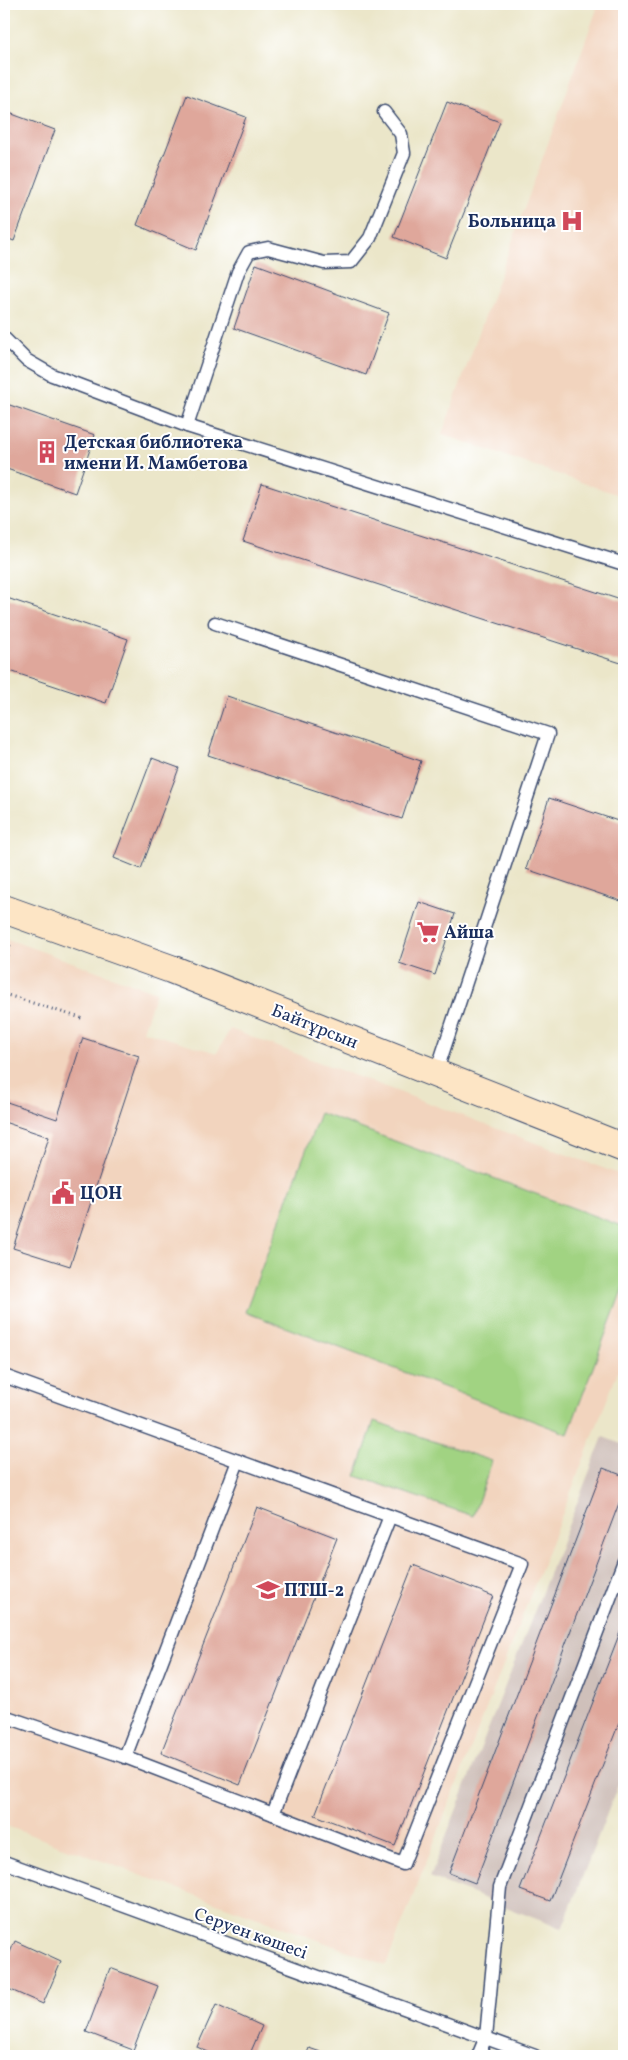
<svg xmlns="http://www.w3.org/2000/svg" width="628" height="2060" font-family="Vollkorn,serif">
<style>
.built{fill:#f2d4be}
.industrial{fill:#cfc0ba}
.green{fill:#a1d382;stroke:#5e8170}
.building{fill:#dfa79b}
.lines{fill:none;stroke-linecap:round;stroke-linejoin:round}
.lane-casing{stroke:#3a4a6e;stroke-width:15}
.secondary-casing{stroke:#3a4a6e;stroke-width:30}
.path{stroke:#3a4a6e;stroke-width:3;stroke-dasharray:1 4;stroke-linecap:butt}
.lane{stroke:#fff;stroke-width:12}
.secondary{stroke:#fde5c5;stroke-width:28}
.labels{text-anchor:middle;stroke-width:4;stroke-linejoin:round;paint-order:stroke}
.poi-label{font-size:18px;font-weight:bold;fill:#1b2f5e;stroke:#fff;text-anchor:start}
.street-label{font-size:18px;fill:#1b2f5e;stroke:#fff}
</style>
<rect width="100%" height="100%" fill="#fff"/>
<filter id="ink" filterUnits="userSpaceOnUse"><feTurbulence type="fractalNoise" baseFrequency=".02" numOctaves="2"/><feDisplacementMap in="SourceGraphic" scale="10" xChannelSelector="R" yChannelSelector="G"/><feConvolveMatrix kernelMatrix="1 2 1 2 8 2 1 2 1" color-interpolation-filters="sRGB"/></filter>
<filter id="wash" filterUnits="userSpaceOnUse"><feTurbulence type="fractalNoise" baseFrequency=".0096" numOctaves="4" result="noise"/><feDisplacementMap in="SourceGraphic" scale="20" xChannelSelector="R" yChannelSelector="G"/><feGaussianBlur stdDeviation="1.12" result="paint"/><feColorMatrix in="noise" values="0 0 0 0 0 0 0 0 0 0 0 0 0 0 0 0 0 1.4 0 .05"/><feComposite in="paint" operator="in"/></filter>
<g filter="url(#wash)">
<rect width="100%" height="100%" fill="#ebe6c9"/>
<g class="built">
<polygon points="591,4 624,4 624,497 442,434 597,9"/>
<polygon points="4,938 156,992 143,1031 217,1053 230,1029 624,1176 624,1356 386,1965 4,1825"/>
</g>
<polygon class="industrial" points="603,1437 624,1445 624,1770 562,1929 430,1877"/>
<g class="green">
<polygon points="320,1113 624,1227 624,1285 568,1434 245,1312"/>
<polygon points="374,1421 492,1461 473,1516 356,1476"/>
</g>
<g id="blocks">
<g class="building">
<polygon points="187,95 246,117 196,250 137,225"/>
<polygon points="447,102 500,122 446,258 394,237"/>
<polygon points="4,111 55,130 14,241 4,237"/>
<polygon points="256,264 389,313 366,375 234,328"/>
<polygon points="4,403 95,435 75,493 4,468"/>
<polygon points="262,484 624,601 624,664 243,541"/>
<polygon points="4,597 128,639 106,703 4,669"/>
<polygon points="227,696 421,761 402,819 208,755"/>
<polygon points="152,758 179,768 141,869 114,858"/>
<polygon points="549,798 624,823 624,902 526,869"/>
<polygon points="419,902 455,914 435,975 399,963"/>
<polygon points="83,1038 139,1056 70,1266 13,1248 49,1137 4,1122 4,1101 57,1119"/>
<polygon points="603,1468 624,1476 624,1490 475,1883 449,1873"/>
<polygon points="257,1507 337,1538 240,1785 161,1753"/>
<polygon points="413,1565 493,1596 395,1846 315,1815"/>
<polygon points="624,1622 624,1710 550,1901 520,1890"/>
<polygon points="15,1941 61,1962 43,2004 4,1987 4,1966"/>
<polygon points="110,1968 158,1986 133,2050 86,2032"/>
<polygon points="216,2005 262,2026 249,2056 217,2056 197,2047"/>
<polygon points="309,2048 332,2056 306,2056"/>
</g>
</g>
</g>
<g filter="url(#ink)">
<use href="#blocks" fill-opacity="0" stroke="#3a4a6e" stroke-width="1"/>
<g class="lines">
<defs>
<g id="lane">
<polyline points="4,338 26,360 52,375 187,426 624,564"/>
<polyline points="187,426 238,272 249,252 268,248 324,263 351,262 370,238 404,153 401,134 384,112"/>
<polyline points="215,623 548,734 436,1073"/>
<polyline points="4,1376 522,1564 403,1864 125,1757 4,1716"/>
<polyline points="125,1757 238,1461"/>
<polyline points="273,1814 390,1516"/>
<polyline points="4,1862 535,2056"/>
<polyline points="478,2056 486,2037 500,1887 624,1561"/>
</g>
<polyline id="secondary" points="4,909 171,969 624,1148"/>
</defs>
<use href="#lane" class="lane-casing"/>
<use href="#secondary" class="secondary-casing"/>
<g class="path">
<polyline points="4,965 11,941"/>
<polyline points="4,994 84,1019"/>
</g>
<use href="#lane" class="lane"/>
<use href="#secondary" class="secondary"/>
</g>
</g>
<defs>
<symbol id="hospital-bare" viewBox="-9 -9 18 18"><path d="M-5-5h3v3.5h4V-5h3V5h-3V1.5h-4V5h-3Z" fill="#d1495b" stroke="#fff" stroke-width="2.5" paint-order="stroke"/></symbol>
<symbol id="building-bare" viewBox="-9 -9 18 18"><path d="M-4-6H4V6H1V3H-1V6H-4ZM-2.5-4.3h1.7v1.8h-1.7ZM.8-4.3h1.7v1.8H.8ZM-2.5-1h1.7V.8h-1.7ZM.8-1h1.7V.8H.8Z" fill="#d1495b" stroke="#fff" stroke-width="2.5" paint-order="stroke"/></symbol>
<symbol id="supermarket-bare" viewBox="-9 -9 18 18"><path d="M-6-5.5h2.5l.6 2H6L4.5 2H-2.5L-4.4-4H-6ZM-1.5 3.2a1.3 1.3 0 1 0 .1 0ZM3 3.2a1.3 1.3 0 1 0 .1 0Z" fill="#d1495b" stroke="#fff" stroke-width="2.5" paint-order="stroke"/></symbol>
<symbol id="civic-bare" viewBox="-9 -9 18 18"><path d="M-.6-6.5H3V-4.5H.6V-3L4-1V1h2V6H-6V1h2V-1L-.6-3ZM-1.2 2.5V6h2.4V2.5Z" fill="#d1495b" stroke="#fff" stroke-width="2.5" paint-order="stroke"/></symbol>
<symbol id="university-bare" viewBox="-9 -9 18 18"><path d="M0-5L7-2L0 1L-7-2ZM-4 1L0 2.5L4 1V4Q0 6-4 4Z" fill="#d1495b" stroke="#fff" stroke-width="2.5" paint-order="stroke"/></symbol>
</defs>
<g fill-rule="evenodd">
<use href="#hospital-bare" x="556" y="205" width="32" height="32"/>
<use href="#building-bare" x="31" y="436" width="32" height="32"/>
<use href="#supermarket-bare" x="412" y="916" width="32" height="32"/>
<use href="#civic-bare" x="47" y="1177" width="32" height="32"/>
<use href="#university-bare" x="252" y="1574" width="32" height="32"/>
</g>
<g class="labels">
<g class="poi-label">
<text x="556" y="227" text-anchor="end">Больница</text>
<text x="64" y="448">Детская библиотека<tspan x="64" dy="21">имени И. Мамбетова</tspan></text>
<text x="444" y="938">Айша</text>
<text x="80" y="1199">ЦОН</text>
<text x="284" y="1596">ПТШ-2</text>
</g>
<g class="street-label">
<text transform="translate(315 1026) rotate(22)" y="6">Байтұрсын</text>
<text transform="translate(251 1933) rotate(20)" y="6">Серуен көшесі</text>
</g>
</g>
<rect width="628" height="2060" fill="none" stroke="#fff" stroke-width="20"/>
</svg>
